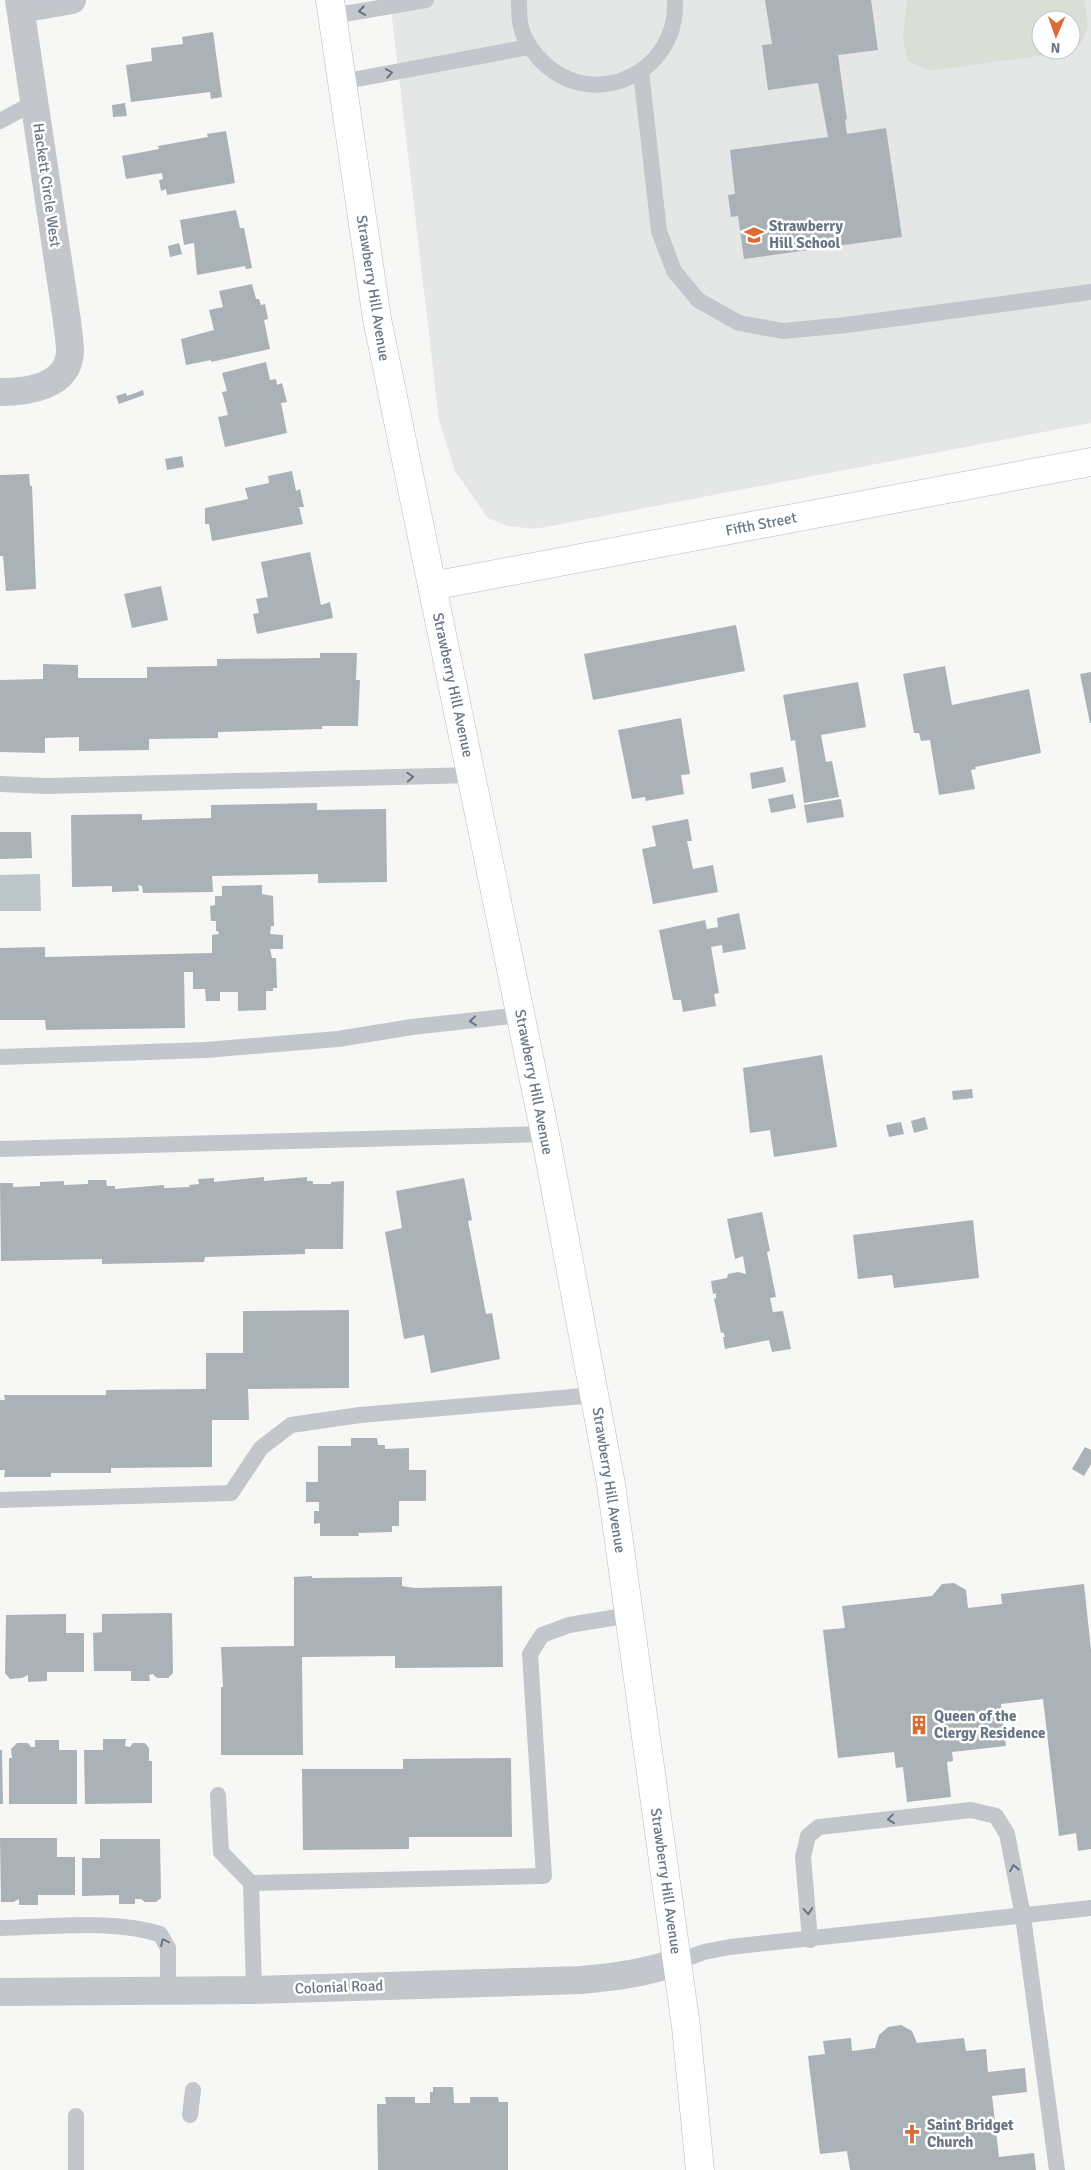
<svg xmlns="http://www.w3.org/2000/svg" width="1091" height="2170" font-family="Signika,sans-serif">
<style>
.built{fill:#e5e7e6;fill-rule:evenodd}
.green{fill:#d9ded6;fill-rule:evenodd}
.water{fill:#bcc5ca}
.building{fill:#aab1b7}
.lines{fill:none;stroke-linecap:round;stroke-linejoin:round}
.secondary-casing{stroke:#b6babf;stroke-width:29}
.lane{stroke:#c3c6ca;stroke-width:16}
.street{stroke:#c3c6ca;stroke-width:28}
.secondary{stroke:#fff;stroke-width:28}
.oneway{stroke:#687585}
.labels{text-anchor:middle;stroke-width:5;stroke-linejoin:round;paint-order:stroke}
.street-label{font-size:15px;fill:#687585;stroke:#fff}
.poi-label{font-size:15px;font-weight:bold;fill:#687585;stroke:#fff;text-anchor:start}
</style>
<rect width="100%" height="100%" fill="#f7f8f5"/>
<path class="built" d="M390 0H1091V423L535 529 508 526 488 518 455 471 439 420ZM1041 20H1071V50H1041Z"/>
<path class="green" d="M907 0H1084C1089 25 1091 30 1075 51L929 71 908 61 903 38ZM1041 20H1071V50H1041Z"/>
<polygon class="water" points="40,874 41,911 0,911 0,875"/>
<g class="building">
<polygon points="765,0 871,0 878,50 838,55 847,119 845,120 847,134 886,128 902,237 744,259 738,216 731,217 728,195 735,194 730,150 828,137 818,83 768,90 762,45 772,44"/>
<polygon points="213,32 222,97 211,99 210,92 131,102 126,65 152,61 151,48 183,44 182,37"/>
<polygon points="125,103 127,116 113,117 112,105"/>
<polygon points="226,131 235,183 167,195 166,189 161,191 159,180 163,179 162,173 126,179 122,156 159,149 158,146 208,137 207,134"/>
<polygon points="236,210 240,228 244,228 252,268 246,269 245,266 197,275 194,243 184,245 180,220"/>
<polygon points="179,243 182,254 170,257 168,246"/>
<polygon points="252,284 256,299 259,299 261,305 265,304 268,319 264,320 270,349 211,362 211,360 186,365 181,339 214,330 209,310 223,307 219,291"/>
<polygon points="266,362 270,380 276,379 277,385 282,383 287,402 281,403 287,433 225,447 218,417 228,415 222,392 227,391 222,373"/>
<polygon points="143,390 144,395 119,404 116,396 126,393 127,396"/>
<polygon points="182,456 184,467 167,470 165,459"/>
<polygon points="292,471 296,491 300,489 304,507 299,507 303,524 212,541 209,524 205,524 205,508 248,499 245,488 269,483 268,476"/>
<polygon points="29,474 30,486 32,486 36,589 6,591 3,556 0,556 0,475"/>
<polygon points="310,552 321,605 330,602 333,618 257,634 253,614 259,613 256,599 268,597 261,562"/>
<polygon points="161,586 168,620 132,628 124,594"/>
<polygon points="736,625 745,671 593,700 584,654"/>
<polygon points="320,653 357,653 356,680 360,680 358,726 322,726 322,729 218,732 218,738 149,739 149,750 79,751 79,737 45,738 45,753 0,752 0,680 43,679 43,664 78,665 78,678 147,678 147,667 217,666 217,659 320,658"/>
<polygon points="945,666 952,705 1029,689 1041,753 975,767 976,769 971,770 975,789 939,795 930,740 921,741 919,733 914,733 903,674"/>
<polygon points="1091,672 1091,723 1090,723 1080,674"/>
<polygon points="858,682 866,727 821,735 826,762 832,761 839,797 804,803 795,740 791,741 783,695"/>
<polygon points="681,718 690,774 681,775 684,794 646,801 645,797 632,799 618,730"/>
<polygon points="783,767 786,782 752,789 750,773"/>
<polygon points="793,794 796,808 771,813 768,799"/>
<polygon points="841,799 844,817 807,823 804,805"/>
<polygon points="317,803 317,810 386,809 387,882 318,883 318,874 212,876 213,892 143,893 142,886 138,885 139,891 112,892 112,886 72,887 71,815 142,814 142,820 211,818 211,805"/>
<polygon points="688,819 692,841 687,841 693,869 713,865 718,892 653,904 642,849 656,846 652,826"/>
<polygon points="0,832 31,832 32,858 0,859"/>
<polygon points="262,885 262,894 273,896 274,926 271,926 270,934 283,935 283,949 270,949 272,958 276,958 277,988 273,988 273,991 266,991 266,1010 238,1011 238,992 220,992 220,1001 206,1001 205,989 193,989 193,972 184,972 185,1028 46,1030 45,1020 0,1020 0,948 45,947 45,957 212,953 212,935 219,934 218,931 216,931 216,921 211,921 210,906 215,905 215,896 222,896 222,886"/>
<polygon points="739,913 746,949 723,953 722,945 711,947 719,993 714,994 716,1006 683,1012 681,1000 673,1000 659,930 705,920 707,929 718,927 717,918"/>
<polygon points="822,1055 837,1147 774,1157 770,1130 750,1133 743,1068"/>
<polygon points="972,1089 973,1098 953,1100 952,1091"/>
<polygon points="925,1117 928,1129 914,1133 911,1121"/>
<polygon points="901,1122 904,1134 889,1137 886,1125"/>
<polygon points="264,1177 264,1181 307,1177 307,1181 313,1181 313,1184 331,1184 331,1182 344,1181 343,1249 305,1249 305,1254 205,1257 204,1262 102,1264 102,1259 1,1261 0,1183 13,1183 13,1187 40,1186 40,1182 64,1181 64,1185 88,1184 88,1180 106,1180 107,1186 115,1186 115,1189 164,1185 164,1188 190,1187 189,1185 199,1184 198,1179 214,1178 214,1182"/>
<polygon points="464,1178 472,1220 468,1221 486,1314 492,1313 500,1359 431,1373 424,1335 404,1339 385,1232 402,1228 396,1191"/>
<polygon points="762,1212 770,1251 767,1252 776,1297 770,1298 773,1312 783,1311 791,1349 772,1352 769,1340 725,1349 723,1337 725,1337 723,1332 721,1333 714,1299 716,1298 716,1293 713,1294 711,1281 727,1278 728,1274 738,1272 746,1274 743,1256 735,1259 727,1219"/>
<polygon points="973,1220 979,1278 894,1288 892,1275 858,1279 853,1235"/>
<polygon points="349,1310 349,1388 248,1389 249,1420 212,1420 212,1467 111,1468 111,1473 51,1473 51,1477 4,1477 5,1470 0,1470 0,1400 5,1400 4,1395 106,1395 106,1390 206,1389 206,1353 243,1353 243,1311"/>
<polygon points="351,1438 377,1438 378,1445 385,1445 385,1449 409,1448 409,1470 426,1470 426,1501 399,1501 399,1526 392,1526 392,1532 358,1533 359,1536 320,1536 320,1523 314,1524 314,1511 319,1511 319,1502 306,1502 306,1482 318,1482 318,1446 351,1446"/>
<polygon points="1085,1447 1091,1450 1091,1464 1084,1476 1072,1469"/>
<polygon points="312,1576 312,1578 402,1577 402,1586 414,1588 502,1586 503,1667 395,1668 395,1656 302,1657 303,1755 221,1755 221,1687 223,1687 221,1647 294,1646 294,1577"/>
<polygon points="954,1583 966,1590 968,1608 1002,1604 1001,1594 1084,1584 1091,1650 1091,1849 1078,1851 1076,1833 1059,1836 1043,1699 1001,1704 1006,1746 952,1752 953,1761 947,1762 951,1797 907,1802 903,1767 896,1768 894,1752 838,1758 823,1630 845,1628 842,1606 932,1596 942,1584"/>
<polygon points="172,1613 173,1673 168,1678 157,1678 153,1674 149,1675 150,1681 131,1681 131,1671 94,1671 93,1633 102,1632 102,1614"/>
<polygon points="66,1614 66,1633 84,1633 84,1672 47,1672 47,1681 28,1682 28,1675 22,1678 10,1679 5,1673 6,1615"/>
<polygon points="103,1739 126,1739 125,1746 130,1747 133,1743 145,1743 149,1748 149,1761 152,1761 152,1803 85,1804 84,1750 103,1750"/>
<polygon points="35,1740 59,1740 59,1750 77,1750 77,1804 9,1804 9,1758 12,1758 11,1749 17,1743 28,1743 31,1747 35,1747"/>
<polygon points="0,1750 2,1750 3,1804 0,1804"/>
<polygon points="511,1758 512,1837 409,1837 409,1849 303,1850 302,1769 403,1769 403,1759"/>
<polygon points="0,1838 57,1838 57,1857 75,1857 75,1895 38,1895 38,1905 19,1905 19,1899 13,1902 1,1902"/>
<polygon points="100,1839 160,1839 161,1898 156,1902 145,1902 141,1899 135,1899 135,1904 119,1904 119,1895 82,1896 82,1858 100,1858"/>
<polygon points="901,2025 912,2031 917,2043 964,2038 966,2051 986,2049 988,2072 1025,2068 1027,2092 992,2096 999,2157 1034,2153 1036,2170 850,2170 847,2151 820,2154 808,2056 825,2054 823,2041 851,2038 852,2051 875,2048 879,2035 888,2027"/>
<polygon points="433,2087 453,2087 454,2103 470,2103 470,2097 498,2097 499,2102 508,2102 508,2170 378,2170 377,2104 386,2104 385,2097 415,2097 415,2103 430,2103 430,2092 433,2092"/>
</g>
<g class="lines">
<defs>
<g id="secondary">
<polyline points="330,0 377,319 545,1134 611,1484 686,2027 700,2170"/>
<polyline points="432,586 1091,462"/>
</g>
</defs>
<use href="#secondary" class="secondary-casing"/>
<g class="lane">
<path d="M519 0C519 7 519 15 520 23 522 35 529 47 537 56 587 115 679 76 675 0"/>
<polyline points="332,16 426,0"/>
<polyline points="641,72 659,231 674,271 698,300 739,323 783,331 846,325 1091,292"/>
<polyline points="341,82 529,47"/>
<polyline points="0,121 35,102"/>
<polyline points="0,784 47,786 472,775"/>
<polyline points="0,1057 206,1050 338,1039 412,1027 521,1015"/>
<polyline points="0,1149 545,1134"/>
<polyline points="0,1500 231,1493 261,1448 291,1425 360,1415 595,1395"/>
<polyline points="218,1795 221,1852 251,1883 254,1990"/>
<polyline points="251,1883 544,1876 530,1654 542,1635 569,1625 630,1615"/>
<path d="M0 1928C50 1927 112 1919 160 1934L168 1948V1990"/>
<polyline points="810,1940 803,1857 808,1836 819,1827 971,1810 996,1816 1007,1834 1023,1916 1057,2170"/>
<polyline points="677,1962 704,1952 730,1947 1091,1908"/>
<polyline points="190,2115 193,2090"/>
<polyline points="76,2170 76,2116"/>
</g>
<g class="street">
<polyline points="21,9 72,0"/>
<path d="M0 392C27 392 68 387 70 352 70 342 68 331 67 321L19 0"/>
<path d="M0 1992 254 1990 581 1980C615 1977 645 1973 677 1962"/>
</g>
<use href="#secondary" class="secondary"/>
</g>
<defs><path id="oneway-chevron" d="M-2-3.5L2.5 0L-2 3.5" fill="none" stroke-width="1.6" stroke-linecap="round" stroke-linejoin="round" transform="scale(1.25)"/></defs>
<g class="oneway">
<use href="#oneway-chevron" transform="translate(362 11) rotate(171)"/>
<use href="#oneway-chevron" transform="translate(389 73) rotate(-10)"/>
<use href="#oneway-chevron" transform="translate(410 777) rotate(-2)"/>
<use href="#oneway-chevron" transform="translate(473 1021) rotate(174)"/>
<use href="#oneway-chevron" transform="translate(891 1819) rotate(173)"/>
<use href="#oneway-chevron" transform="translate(1014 1868) rotate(-101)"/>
<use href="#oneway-chevron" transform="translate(808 1911) rotate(85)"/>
<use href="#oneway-chevron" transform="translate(164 1942) rotate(-115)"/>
</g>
<defs>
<symbol id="school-bare" viewBox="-9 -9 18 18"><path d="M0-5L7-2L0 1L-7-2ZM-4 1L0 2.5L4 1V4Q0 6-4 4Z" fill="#db6b32" stroke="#fff" stroke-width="2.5" paint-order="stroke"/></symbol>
<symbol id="building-bare" viewBox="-9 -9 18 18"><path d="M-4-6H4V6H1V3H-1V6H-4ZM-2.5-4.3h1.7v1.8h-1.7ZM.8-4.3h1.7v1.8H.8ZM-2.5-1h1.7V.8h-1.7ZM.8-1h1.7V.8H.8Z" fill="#db6b32" stroke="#fff" stroke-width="2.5" paint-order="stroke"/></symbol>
<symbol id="church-bare" viewBox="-9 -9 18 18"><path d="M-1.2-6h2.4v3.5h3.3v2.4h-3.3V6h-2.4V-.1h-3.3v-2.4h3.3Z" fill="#db6b32" stroke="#fff" stroke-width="2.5" paint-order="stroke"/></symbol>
</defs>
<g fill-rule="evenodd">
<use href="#school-bare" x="740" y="221" width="28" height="28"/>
<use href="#building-bare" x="905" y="1711" width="28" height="28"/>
<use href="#church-bare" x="898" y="2120" width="28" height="28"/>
</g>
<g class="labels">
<g class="street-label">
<text transform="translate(47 185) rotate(82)" y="5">Hackett Circle West</text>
<text transform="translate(373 288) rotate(81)" y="5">Strawberry Hill Avenue</text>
<text transform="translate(761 524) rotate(-11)" y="5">Fifth Street</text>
<text transform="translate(453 685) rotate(78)" y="5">Strawberry Hill Avenue</text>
<text transform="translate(534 1082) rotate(79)" y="5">Strawberry Hill Avenue</text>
<text transform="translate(609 1480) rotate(81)" y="5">Strawberry Hill Avenue</text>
<text transform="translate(666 1881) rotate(82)" y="5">Strawberry Hill Avenue</text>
<text transform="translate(339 1987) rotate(-2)" y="5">Colonial Road</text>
</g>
<g class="poi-label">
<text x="769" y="231">Strawberry<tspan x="769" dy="17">Hill School</tspan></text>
<text x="934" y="1721">Queen of the<tspan x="934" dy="17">Clergy Residence</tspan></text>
<text x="927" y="2130">Saint Bridget<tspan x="927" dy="17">Church</tspan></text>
</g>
</g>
<g transform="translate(1056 35) rotate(182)"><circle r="24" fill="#ffffff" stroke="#c3c8ce"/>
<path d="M0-4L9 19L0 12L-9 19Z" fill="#db6b32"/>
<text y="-8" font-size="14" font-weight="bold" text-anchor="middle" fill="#687585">N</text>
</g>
</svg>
